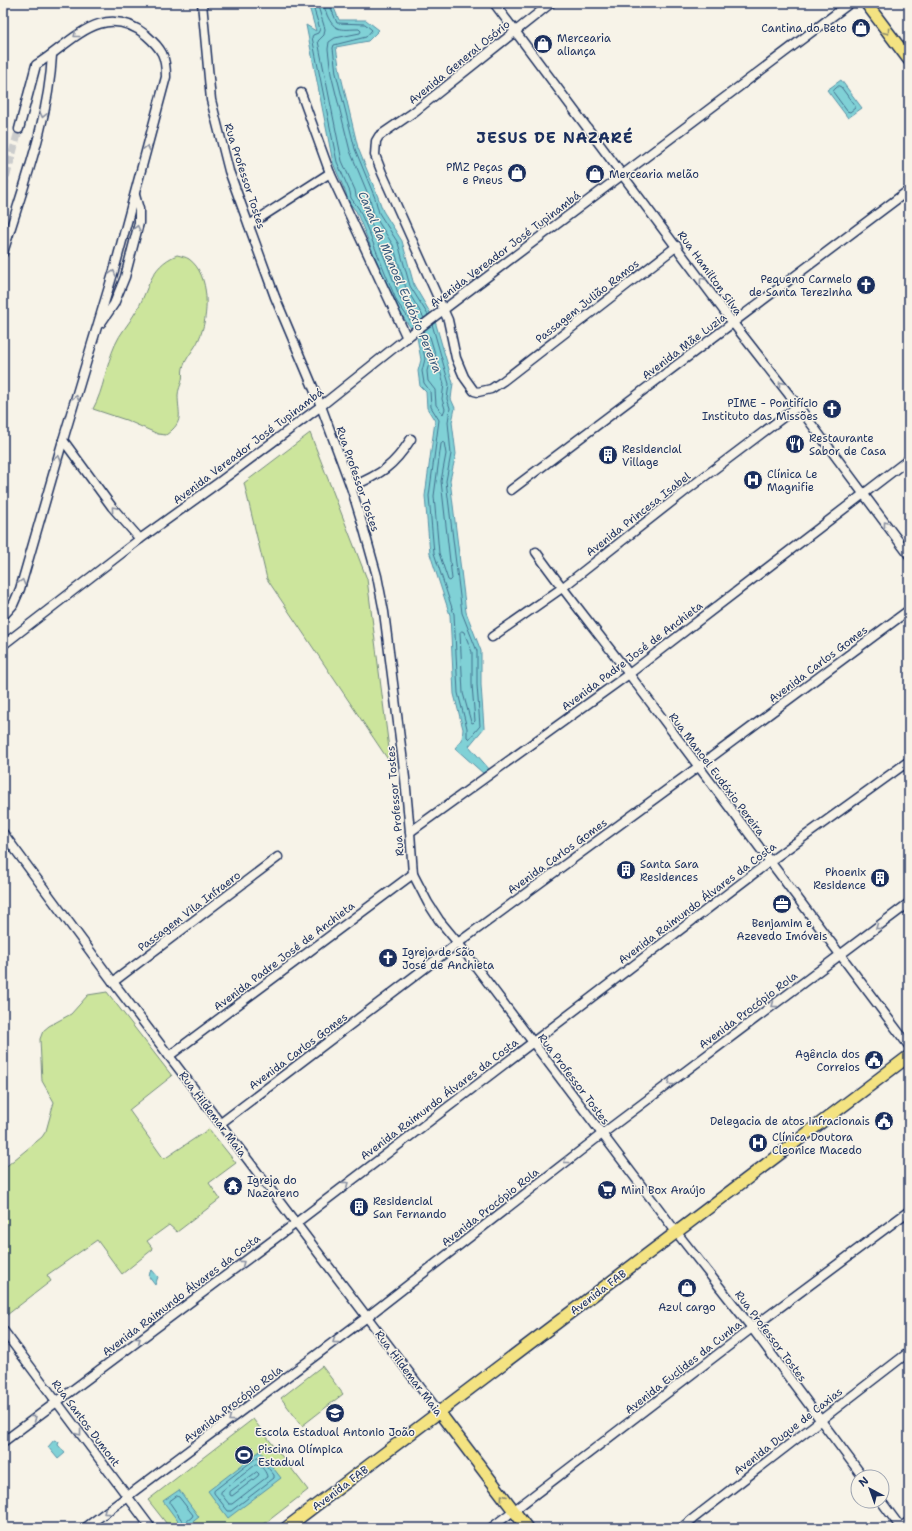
<svg xmlns="http://www.w3.org/2000/svg" width="912" height="1531" font-family="'Shantell Sans',sans-serif">
<style>
.green{fill:#cce59c;stroke:#748a7d}
.water{fill:#80d1d6;stroke:#5890a6}
.lines{fill:none;stroke-linecap:round;stroke-linejoin:round}
.shore{stroke:#43708e;stroke-width:1}
.minor-tunnel{stroke:#cbcccc;stroke-width:8;stroke-dasharray:8 4;stroke-linecap:butt}
.minor-casing{stroke:#1b2f5e;stroke-width:11}
.major-casing{stroke:#1b2f5e;stroke-width:14}
.minor{stroke:#f7f3e8;stroke-width:8}
.major{stroke:#f4e382;stroke-width:11}
.oneway{stroke:#888970}
.oneway2{stroke:#8991a3}
.labels{text-anchor:middle;stroke-width:3;stroke-linejoin:round;paint-order:stroke}
.poi-label{font-size:11px;fill:#1b2f5e;stroke:#f7f3e8;text-anchor:start}
.street-label{font-size:11px;fill:#1b2f5e;stroke:#f7f3e8}
.water-label{font-size:12px;font-style:italic;fill:#34587c;stroke:#f7f3e8}
.district-label{font-size:15px;font-weight:bold;letter-spacing:1px;fill:#1b2f5e;stroke:#f7f3e8}
</style>
<rect width="100%" height="100%" fill="#f7f3e8"/>
<filter id="ink" filterUnits="userSpaceOnUse"><feTurbulence type="fractalNoise" baseFrequency=".025" numOctaves="2"/><feDisplacementMap in="SourceGraphic" scale="8" xChannelSelector="R" yChannelSelector="G"/><feConvolveMatrix kernelMatrix="1 2 1 2 8 2 1 2 1" color-interpolation-filters="sRGB"/></filter>
<g filter="url(#ink)">
<g class="green">
<path d="M177 255C181 256 186 257 189 259 211 275 209 317 199 339 195 349 186 357 183 368 182 372 183 376 182 380 181 385 178 390 178 395 178 415 185 421 166 435L158 434 126 420 93 409C104 389 106 365 115 345 120 333 129 324 135 313 150 290 148 267 177 255Z"/>
<polygon points="310,433 367,579 391,764 267,579 244,483"/>
<polygon points="107,992 172,1076 129,1110 164,1159 209,1129 236,1163 209,1183 220,1199 177,1232 169,1225 147,1241 153,1249 122,1274 97,1240 47,1275 51,1281 3,1318 3,1169 42,1137 46,1131 54,1102 42,1081 40,1039 43,1031 49,1026 71,1014 88,995"/>
<polygon points="322,1366 343,1394 302,1426 281,1398"/>
<polygon points="253,1419 308,1490 259,1528 170,1528 148,1500"/>
</g>
<g class="water">
<polygon points="308,3 332,3 339,20 366,20 379,30 368,41 336,47 340,72 358,148 378,197 383,211 402,241 414,285 435,321 453,383 451,399 455,408 452,422 456,454 450,480 466,612 481,651 481,685 484,728 469,746 490,770 484,774 455,748 462,740 463,729 454,694 450,615 430,554 425,496 435,421 427,408 426,392 420,386 418,371 421,360 417,337 394,304 364,230 356,211 347,200 346,193 333,163 306,25 316,31"/>
<polygon points="841,80 862,108 848,118 827,90"/>
<polygon points="152,1270 158,1277 155,1285 149,1277 150,1272"/>
<polygon points="54,1440 59,1442 58,1445 65,1453 58,1459 48,1447"/>
<polygon points="260,1451 281,1478 228,1518 208,1491"/>
<polygon points="179,1490 199,1517 185,1528 183,1528 163,1501"/>
</g>
<g class="lines">
<g class="shore">
<polyline points="312,3 320,29 318,33 313,35 312,37 337,162 350,192 351,198 359,209 367,228 397,302 414,326"/>
<polyline points="317,3 325,29 324,35 318,41 342,161 355,190 356,196 364,207 372,226 401,300 418,323"/>
<path d="M324 3C324 8 326 11 327 15 335 33 342 29 359 29L361 31 360 33 335 38 329 42 328 49 331 74 350 151 370 199 374 215 393 245 406 288 424 318"/>
<polyline points="329,3 337,23 365,24 372,30 366,37 334,45 333,48 336,73 355,149 375,198 379,213 398,243 410,286 428,315"/>
<polygon points="839,86 841,87 855,106 855,108 850,112 847,111 833,92 834,90"/>
<polyline points="420,334 425,359 422,371 424,383 430,391 431,407 439,420 429,496 434,553 454,614 458,693 467,728 467,737 469,739 480,726 477,685 477,651 462,613 446,481 451,454 448,422 450,408 447,399 449,384 432,324"/>
<polygon points="428,335 430,337 444,384 442,399 445,409 443,414 436,405 435,390 428,381 427,371 430,360 426,337"/>
<polygon points="444,442 446,454 441,481 452,579 450,581 448,580 439,553 434,496 441,444"/>
<polygon points="462,631 464,632 472,652 472,685 475,721 473,723 471,722 463,693 460,633"/>
<polygon points="258,1457 260,1458 274,1475 274,1478 231,1511 228,1511 214,1493 214,1491"/>
<path d="M257 1464C261 1465 267 1473 267 1477L232 1504H229L221 1494V1492Z"/>
<polygon points="257,1472 259,1474 258,1476 232,1496 230,1495 230,1492"/>
<polygon points="177,1496 179,1497 193,1515 192,1517 186,1522 183,1522 170,1503 170,1501"/>
</g>
<polyline class="minor-tunnel" points="3,188 19,129"/>
<defs>
<g id="minor">
<polyline points="202,3 211,100 229,171 275,297 321,406 351,487 363,526 377,576 384,612 405,778 410,832 413,874 428,903 439,920 458,943 677,1233 752,1328 863,1477"/>
<polyline points="494,3 733,323 798,406 909,555"/>
<polyline points="551,3 414,112 379,136 376,141 375,155 382,173 448,320 456,358 464,377 474,391 478,392 491,389 503,381 677,246"/>
<polyline points="301,93 330,173 407,338"/>
<path d="M19 129 36 65C72 43 102 0 146 35 162 49 166 56 166 77L115 267 63 440 112 507 140 539"/>
<polyline points="249,225 330,173"/>
<path d="M3 253C22 190 49 120 52 55"/>
<polyline points="101,323 114,304 125,277 139,223 139,209 135,195"/>
<path d="M351 487C381 474 393 467 411 439"/>
<polyline points="511,490 909,190"/>
<path d="M536 552C566 594 598 633 629 674 722 798 815 922 909 1046"/>
<polyline points="3,616 13,605 20,589 63,440"/>
<polyline points="492,637 562,588 688,489 798,406"/>
<polyline points="3,645 140,539 218,483 321,406 410,335 850,3"/>
<polyline points="410,832 629,674 909,459"/>
<polyline points="3,833 113,982 439,1412"/>
<polyline points="113,982 278,857"/>
<polyline points="169,1056 413,874"/>
<polyline points="221,1123 458,943 698,767 909,610"/>
<polyline points="3,1330 151,1528"/>
<polyline points="3,1442 296,1223 769,862 909,761"/>
<polyline points="881,1501 901,1528"/>
<polyline points="85,1528 367,1317 602,1134 909,903"/>
<polyline points="491,1528 752,1328 909,1211"/>
<polyline points="681,1528 909,1352"/>
<polyline points="900,1528 909,1521"/>
</g>
<g id="major">
<polyline points="866,3 909,60"/>
<polyline points="439,1412 527,1528"/>
<polyline points="286,1528 909,1056"/>
</g>
</defs>
<use href="#minor" class="minor-casing"/>
<use href="#major" class="major-casing"/>
<use href="#minor" class="minor"/>
<use href="#major" class="major"/>
</g>
<defs><path id="oneway-chevron" d="M-2-3.5L2.5 0L-2 3.5" fill="none" stroke-width="1.6" stroke-linecap="round" stroke-linejoin="round"/></defs>
<g class="oneway">
<use href="#oneway-chevron" transform="translate(887 32) rotate(53)"/>
<use href="#oneway-chevron" transform="translate(503 1497) rotate(-127)"/>
</g>
<g class="oneway2">
<use href="#oneway-chevron" transform="translate(76 35) rotate(141)"/>
<use href="#oneway-chevron" transform="translate(43 115) rotate(103)"/>
<use href="#oneway-chevron" transform="translate(147 148) rotate(-76)"/>
<use href="#oneway-chevron" transform="translate(137 228) rotate(-77)"/>
<use href="#oneway-chevron" transform="translate(113 273) rotate(-74)"/>
<use href="#oneway-chevron" transform="translate(702 280) rotate(-126)"/>
<use href="#oneway-chevron" transform="translate(781 384) rotate(-128)"/>
<use href="#oneway-chevron" transform="translate(76 398) rotate(-74)"/>
<use href="#oneway-chevron" transform="translate(58 458) rotate(-74)"/>
<use href="#oneway-chevron" transform="translate(114 509) rotate(-130)"/>
<use href="#oneway-chevron" transform="translate(886 524) rotate(-127)"/>
<use href="#oneway-chevron" transform="translate(22 582) rotate(-74)"/>
<use href="#oneway-chevron" transform="translate(878 927) rotate(144)"/>
<use href="#oneway-chevron" transform="translate(774 1005) rotate(143)"/>
<use href="#oneway-chevron" transform="translate(670 1083) rotate(143)"/>
<use href="#oneway-chevron" transform="translate(566 1161) rotate(142)"/>
<use href="#oneway-chevron" transform="translate(346 1184) rotate(-37)"/>
<use href="#oneway-chevron" transform="translate(242 1263) rotate(-37)"/>
<use href="#oneway-chevron" transform="translate(138 1340) rotate(-37)"/>
<use href="#oneway-chevron" transform="translate(335 1341) rotate(143)"/>
<use href="#oneway-chevron" transform="translate(34 1418) rotate(-37)"/>
<use href="#oneway-chevron" transform="translate(231 1419) rotate(143)"/>
<use href="#oneway-chevron" transform="translate(79 1433) rotate(53)"/>
<use href="#oneway-chevron" transform="translate(106 1512) rotate(143)"/>
</g>
</g>
<defs>
<symbol id="shop-disc" viewBox="-11 -11 22 22"><circle r="9.5" fill="#1b2f5e" stroke="#f7f3e8"/><path d="M-5-2.5h2.3a2.7 3.5 0 0 1 5.4 0H5L5.5 6h-11ZM-1.5-2.5h3a1.5 2.3 0 0 0-3 0Z" fill="#fff"/></symbol>
<symbol id="church-disc" viewBox="-11 -11 22 22"><circle r="9.5" fill="#1b2f5e" stroke="#f7f3e8"/><path d="M-1.2-6h2.4v3.5h3.3v2.4h-3.3V6h-2.4V-.1h-3.3v-2.4h3.3Z" fill="#fff"/></symbol>
<symbol id="restaurant-disc" viewBox="-11 -11 22 22"><circle r="9.5" fill="#1b2f5e" stroke="#f7f3e8"/><path d="M-5-6h1v4h1v-4h1v4h1v-4h1v5L-1.5 .5V6h-2V.5L-5-1ZM5-6V6H3V1.5H1.5Q1.5-4 5-6Z" fill="#fff"/></symbol>
<symbol id="building-disc" viewBox="-11 -11 22 22"><circle r="9.5" fill="#1b2f5e" stroke="#f7f3e8"/><path d="M-4-6H4V6H1V3H-1V6H-4ZM-2.5-4.3h1.7v1.8h-1.7ZM.8-4.3h1.7v1.8H.8ZM-2.5-1h1.7V.8h-1.7ZM.8-1h1.7V.8H.8Z" fill="#fff"/></symbol>
<symbol id="hospital-disc" viewBox="-11 -11 22 22"><circle r="9.5" fill="#1b2f5e" stroke="#f7f3e8"/><path d="M-5-5h3v3.5h4V-5h3V5h-3V1.5h-4V5h-3Z" fill="#fff"/></symbol>
<symbol id="office-disc" viewBox="-11 -11 22 22"><circle r="9.5" fill="#1b2f5e" stroke="#f7f3e8"/><path d="M-6-3h4V-5.5h4V-3h4V5H-6ZM-1-4.5V-3h2v-1.5ZM-6 0V1H6V0Z" fill="#fff"/></symbol>
<symbol id="civic-disc" viewBox="-11 -11 22 22"><circle r="9.5" fill="#1b2f5e" stroke="#f7f3e8"/><path d="M-.6-6.5H3V-4.5H.6V-3L4-1V1h2V6H-6V1h2V-1L-.6-3ZM-1.2 2.5V6h2.4V2.5Z" fill="#fff"/></symbol>
<symbol id="temple-disc" viewBox="-11 -11 22 22"><circle r="9.5" fill="#1b2f5e" stroke="#f7f3e8"/><path d="M0-6L5-2H3V0L6.5 2.5H4V6H1.5V3h-3V6H-4V2.5H-6.5L-3 0V-2H-5Z" fill="#fff"/></symbol>
<symbol id="supermarket-disc" viewBox="-11 -11 22 22"><circle r="9.5" fill="#1b2f5e" stroke="#f7f3e8"/><path d="M-6-5.5h2.5l.6 2H6L4.5 2H-2.5L-4.4-4H-6ZM-1.5 3.2a1.3 1.3 0 1 0 .1 0ZM3 3.2a1.3 1.3 0 1 0 .1 0Z" fill="#fff"/></symbol>
<symbol id="school-disc" viewBox="-11 -11 22 22"><circle r="9.5" fill="#1b2f5e" stroke="#f7f3e8"/><path d="M0-5L7-2L0 1L-7-2ZM-4 1L0 2.5L4 1V4Q0 6-4 4Z" fill="#fff"/></symbol>
<symbol id="stadium-disc" viewBox="-11 -11 22 22"><circle r="9.5" fill="#1b2f5e" stroke="#f7f3e8"/><path d="M0-5a6.5 5 0 1 0 0 10a6.5 5 0 1 0 0-10ZM-3.5-1.8h7v3.6h-7Z" fill="#fff"/></symbol>
</defs>
<g fill-rule="evenodd">
<use href="#shop-disc" x="850" y="17" width="22" height="22"/>
<use href="#shop-disc" x="532" y="33" width="22" height="22"/>
<use href="#shop-disc" x="506" y="162" width="22" height="22"/>
<use href="#shop-disc" x="584" y="163" width="22" height="22"/>
<use href="#church-disc" x="855" y="274" width="22" height="22"/>
<use href="#church-disc" x="821" y="398" width="22" height="22"/>
<use href="#restaurant-disc" x="784" y="433" width="22" height="22"/>
<use href="#building-disc" x="597" y="444" width="22" height="22"/>
<use href="#hospital-disc" x="742" y="469" width="22" height="22"/>
<use href="#building-disc" x="615" y="859" width="22" height="22"/>
<use href="#building-disc" x="869" y="867" width="22" height="22"/>
<use href="#office-disc" x="771" y="893" width="22" height="22"/>
<use href="#church-disc" x="377" y="947" width="22" height="22"/>
<use href="#civic-disc" x="863" y="1049" width="22" height="22"/>
<use href="#civic-disc" x="873" y="1110" width="22" height="22"/>
<use href="#hospital-disc" x="747" y="1132" width="22" height="22"/>
<use href="#temple-disc" x="222" y="1175" width="22" height="22"/>
<use href="#supermarket-disc" x="596" y="1179" width="22" height="22"/>
<use href="#building-disc" x="348" y="1196" width="22" height="22"/>
<use href="#shop-disc" x="676" y="1277" width="22" height="22"/>
<use href="#school-disc" x="324" y="1402" width="22" height="22"/>
<use href="#stadium-disc" x="233" y="1444" width="22" height="22"/>
</g>
<g class="labels">
<g class="poi-label">
<text x="847" y="32" text-anchor="end">Cantina do Beto</text>
<text x="557" y="42">Mercearia<tspan x="557" dy="13">aliança</tspan></text>
<text x="503" y="171" text-anchor="end">PMZ Peças<tspan x="503" dy="13">e Pneus</tspan></text>
<text x="609" y="178">Mercearia melão</text>
<text x="852" y="283" text-anchor="end">Pequeno Carmelo<tspan x="852" dy="13">de Santa Terezinha</tspan></text>
<text x="818" y="407" text-anchor="end">PIME - Pontifício<tspan x="818" dy="13">Instituto das Missões</tspan></text>
<text x="809" y="442">Restaurante<tspan x="809" dy="13">Sabor de Casa</tspan></text>
<text x="622" y="453">Residencial<tspan x="622" dy="13">Village</tspan></text>
<text x="767" y="478">Clínica Le<tspan x="767" dy="13">Magnifie</tspan></text>
<text x="640" y="868">Santa Sara<tspan x="640" dy="13">Residences</tspan></text>
<text x="866" y="876" text-anchor="end">Phoenix<tspan x="866" dy="13">Residence</tspan></text>
<text x="782" y="927" text-anchor="middle">Benjamim e<tspan x="782" dy="13">Azevedo Imóveis</tspan></text>
<text x="402" y="956">Igreja de São<tspan x="402" dy="13">José de Anchieta</tspan></text>
<text x="860" y="1058" text-anchor="end">Agência dos<tspan x="860" dy="13">Correios</tspan></text>
<text x="870" y="1125" text-anchor="end">Delegacia de atos infracionais</text>
<text x="772" y="1141">Clínica Doutora<tspan x="772" dy="13">Cleonice Macedo</tspan></text>
<text x="247" y="1184">Igreja do<tspan x="247" dy="13">Nazareno</tspan></text>
<text x="621" y="1194">Mini Box Araújo</text>
<text x="373" y="1205">Residencial<tspan x="373" dy="13">San Fernando</tspan></text>
<text x="687" y="1311" text-anchor="middle">Azul cargo</text>
<text x="335" y="1436" text-anchor="middle">Escola Estadual Antonio João</text>
<text x="258" y="1453">Piscina Olímpica<tspan x="258" dy="13">Estadual</tspan></text>
</g>
<g class="street-label">
<text transform="translate(459 62) rotate(-39)" y="4">Avenida General Osório</text>
<text transform="translate(245 176) rotate(72)" y="4">Rua Professor Tostes</text>
<text transform="translate(505 249) rotate(-37)" y="4">Avenida Vereador José Tupinambá</text>
<text transform="translate(710 273) rotate(54)" y="4">Rua Hamilton Silva</text>
<text transform="translate(587 301) rotate(-38)" y="4">Passagem Julião Ramos</text>
<text transform="translate(684 346) rotate(-37)" y="4">Avenida Mãe Luzia</text>
<text transform="translate(248 446) rotate(-37)" y="4">Avenida Vereador José Tupinambá</text>
<text transform="translate(358 479) rotate(71)" y="4">Rua Professor Tostes</text>
<text transform="translate(638 514) rotate(-38)" y="4">Avenida Princesa Isabel</text>
<text transform="translate(632 656) rotate(-37)" y="4">Avenida Padre José de Anchieta</text>
<text transform="translate(818 664) rotate(-37)" y="4">Avenida Carlos Gomes</text>
<text transform="translate(717 774) rotate(53)" y="4">Rua Manoel Eudóxio Pereira</text>
<text transform="translate(395 801) rotate(-95)" y="4">Rua Professor Tostes</text>
<text transform="translate(557 856) rotate(-36)" y="4">Avenida Carlos Gomes</text>
<text transform="translate(697 903) rotate(-37)" y="4">Avenida Raimundo Álvares da Costa</text>
<text transform="translate(189 911) rotate(-37)" y="4">Passagem Vila Infraero</text>
<text transform="translate(284 956) rotate(-37)" y="4">Avenida Padre José de Anchieta</text>
<text transform="translate(748 1010) rotate(-37)" y="4">Avenida Procópio Rola</text>
<text transform="translate(298 1051) rotate(-37)" y="4">Avenida Carlos Gomes</text>
<text transform="translate(574 1079) rotate(53)" y="4">Rua Professor Tostes</text>
<text transform="translate(439 1099) rotate(-37)" y="4">Avenida Raimundo Álvares da Costa</text>
<text transform="translate(213 1114) rotate(53)" y="4">Rua Hildemar Maia</text>
<text transform="translate(490 1207) rotate(-38)" y="4">Avenida Procópio Rola</text>
<text transform="translate(598 1292) rotate(-37)" y="4">Avenida FAB</text>
<text transform="translate(181 1295) rotate(-37)" y="4">Avenida Raimundo Álvares da Costa</text>
<text transform="translate(771 1336) rotate(53)" y="4">Rua Professor Tostes</text>
<text transform="translate(683 1367) rotate(-38)" y="4">Avenida Euclides da Cunha</text>
<text transform="translate(409 1373) rotate(53)" y="4">Rua Hildemar Maia</text>
<text transform="translate(233 1404) rotate(-37)" y="4">Avenida Procópio Rola</text>
<text transform="translate(86 1423) rotate(53)" y="4">Rua Santos Dumont</text>
<text transform="translate(788 1431) rotate(-38)" y="4">Avenida Duque de Caxias</text>
<text transform="translate(340 1488) rotate(-37)" y="4">Avenida FAB</text>
</g>
<g class="water-label">
<text transform="translate(400 282) rotate(67)" y="4">Canal da Manoel Eudóxio Pereira</text>
</g>
<g class="district-label">
<text x="555" y="143">JESUS DE NAZARÉ</text>
</g>
</g>
<rect width="912" height="1531" fill="none" stroke="#f7f3e8" stroke-width="16"/>
<rect x="8" y="8" width="896" height="1515" fill="none" stroke="#1b2f5e" stroke-width="1.5" filter="url(#ink)"/>
<g transform="translate(870 1489) rotate(319)"><circle r="19" fill="#f7f3e8" stroke="#9fa5b1"/>
<path d="M0-3L7 15L0 10L-7 15Z" fill="#1b2f5e"/>
<text y="-6" font-size="11" font-weight="bold" text-anchor="middle" fill="#1b2f5e">N</text>
</g>
</svg>
